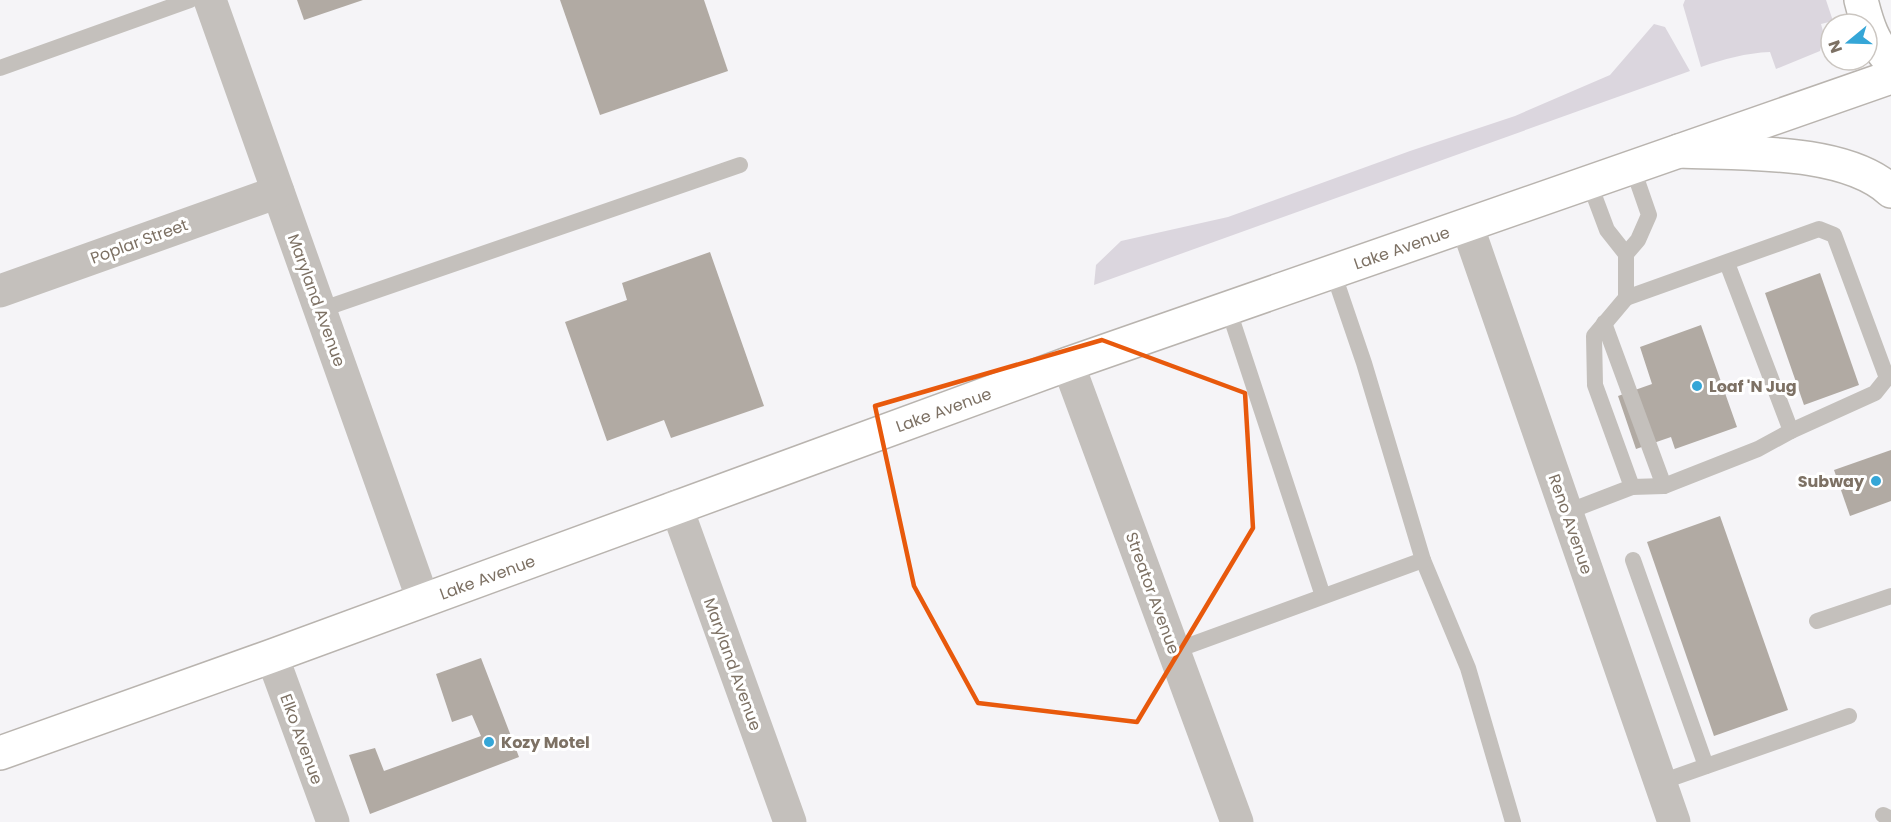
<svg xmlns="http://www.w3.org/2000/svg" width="1891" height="822" font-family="Poppins,sans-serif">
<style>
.green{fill:#dbd6de}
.building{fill:#b1aaa3}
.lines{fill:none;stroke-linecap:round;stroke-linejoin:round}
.secondary-casing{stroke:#b9b4af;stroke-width:36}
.primary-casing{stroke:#b9b5b0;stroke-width:36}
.service{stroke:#c4c0bc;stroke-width:16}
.minor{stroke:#c4c0bc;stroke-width:33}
.secondary{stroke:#fff;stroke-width:33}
.primary{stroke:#fff;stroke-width:33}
.marked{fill:none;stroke:#e8590c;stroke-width:4.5;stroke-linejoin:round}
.poi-dot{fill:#35a6d7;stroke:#fff;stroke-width:2}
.labels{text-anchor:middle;stroke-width:6;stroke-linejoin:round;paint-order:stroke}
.street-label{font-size:16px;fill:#7d7164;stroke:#fff}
.poi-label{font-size:16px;font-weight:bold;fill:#7d7164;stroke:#fff;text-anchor:start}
</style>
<rect width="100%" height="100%" fill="#f5f4f7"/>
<g class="green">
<path d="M1685 0H1826L1833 21 1821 24 1824 35 1820 51 1776 69 1770 52C1746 53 1724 59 1701 67L1683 5Z"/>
<polygon points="1654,24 1665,27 1690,71 1094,285 1096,265 1121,241 1228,217 1410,151 1515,116 1610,75"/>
</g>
<g class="building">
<polygon points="297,0 363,0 304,20"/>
<polygon points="560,0 704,0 728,71 600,115"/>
<polygon points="710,252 764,406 671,438 664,420 607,441 565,322 627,300 622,283"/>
<polygon points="1820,273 1859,385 1804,405 1765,293"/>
<polygon points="1701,325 1737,427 1675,449 1671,437 1636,449 1618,396 1652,384 1640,347"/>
<polygon points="1891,450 1891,501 1850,516 1834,470"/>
<polygon points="1720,516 1788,710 1714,736 1647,542"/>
<polygon points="481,658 519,757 370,814 349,755 375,748 384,771 481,736 472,715 452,722 436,674"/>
</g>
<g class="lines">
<defs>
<g id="secondary">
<path id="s1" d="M0 753 272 656 1068 364 1891 77"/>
</g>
<g id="primary">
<path d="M1861 0C1867 24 1873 44 1891 61"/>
<path d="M1679 151C1740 154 1844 148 1891 191"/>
</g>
</defs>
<use href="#secondary" class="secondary-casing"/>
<use href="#primary" class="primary-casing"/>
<g class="service">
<polyline points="0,68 190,0"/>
<polyline points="1589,182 1607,230 1626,254 1638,240 1649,215 1632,166"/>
<polyline points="1727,263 1791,431"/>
<polyline points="1626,298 1819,229 1834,235 1887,378 1875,393 1791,431 1758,449 1664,486 1632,487"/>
<polyline points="1228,308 1323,596"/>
<polyline points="320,310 740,165"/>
<polyline points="1604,323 1664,486"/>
<polyline points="1567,512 1632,487 1595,385 1594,336 1626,298 1626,254"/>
<polyline points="1423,560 1468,668 1513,822"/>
<polyline points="1633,560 1706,766"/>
<polyline points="1817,621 1891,596"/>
<polyline points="1174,651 1423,560 1364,363 1333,272"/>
<polyline points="1661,782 1849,716"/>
<polyline points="1883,815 1891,819"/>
</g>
<g class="minor">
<polyline points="210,0 423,600"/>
<polyline points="1467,225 1674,822"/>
<polyline points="0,291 278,192"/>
<polyline points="1068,364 1237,822"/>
<polyline points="676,506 790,822"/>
<polyline points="272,656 333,822"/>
</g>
<use href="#secondary" class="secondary"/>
<use href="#primary" class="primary"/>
</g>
<path class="marked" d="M1102 340 1245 393 1253 528 1137 722 978 703 914 586 875 406Z"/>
<g class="poi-dot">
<circle cx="1697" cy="386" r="6"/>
<circle cx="1876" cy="481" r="6"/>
<circle cx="489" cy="742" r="6"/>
</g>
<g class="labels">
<g class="street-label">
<text transform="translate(139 241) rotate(-20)" y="6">Poplar Street</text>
<text dy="6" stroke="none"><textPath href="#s1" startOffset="1490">Lake Avenue</textPath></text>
<text transform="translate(317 300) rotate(70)" y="6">Maryland Avenue</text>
<text dy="6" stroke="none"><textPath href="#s1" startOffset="1004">Lake Avenue</textPath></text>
<text transform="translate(1571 524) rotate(71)" y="6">Reno Avenue</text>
<text dy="6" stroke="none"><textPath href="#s1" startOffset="518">Lake Avenue</textPath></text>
<text transform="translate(1153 593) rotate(70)" y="6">Streator Avenue</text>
<text transform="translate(733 664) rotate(70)" y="6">Maryland Avenue</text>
<text transform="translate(302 739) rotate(70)" y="6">Elko Avenue</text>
</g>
<g class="poi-label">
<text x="1709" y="392">Loaf 'N Jug</text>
<text x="1864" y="487" text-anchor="end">Subway</text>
<text x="501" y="748">Kozy Motel</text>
</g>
</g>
<g transform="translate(1849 42) rotate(251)"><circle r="28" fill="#ffffff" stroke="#cbc6c1" stroke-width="1.5"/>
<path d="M0-4.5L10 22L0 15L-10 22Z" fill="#35a6d7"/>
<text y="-9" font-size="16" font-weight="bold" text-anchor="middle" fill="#7d7164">N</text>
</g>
</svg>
